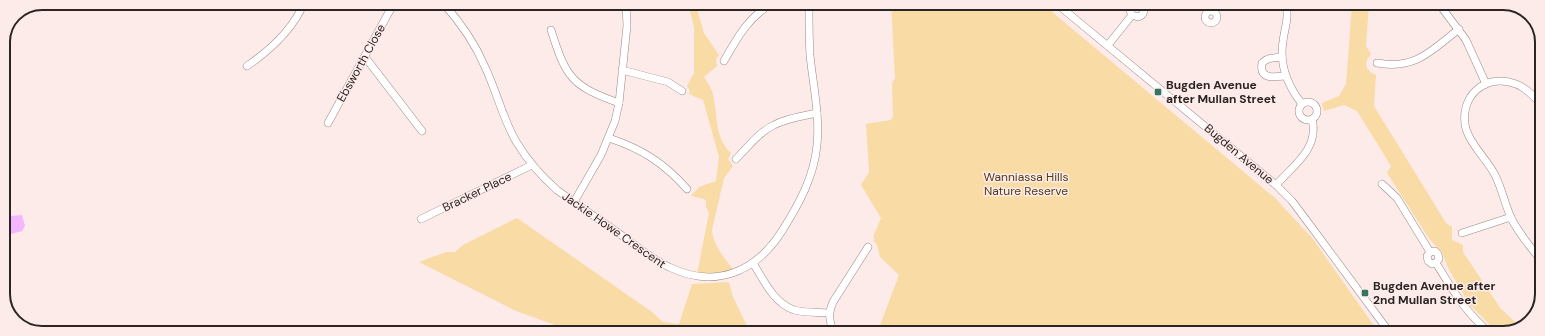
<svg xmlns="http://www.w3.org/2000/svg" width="1545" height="336" font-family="'DM Sans',sans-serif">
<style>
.green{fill:#f9dba5}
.water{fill:#f4b6fe}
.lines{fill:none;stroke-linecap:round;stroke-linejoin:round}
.minor-casing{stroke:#9a8988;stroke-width:8}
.minor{stroke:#fff;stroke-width:7}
.poi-dot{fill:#337463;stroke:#fdebea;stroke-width:1.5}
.labels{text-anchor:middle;stroke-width:3;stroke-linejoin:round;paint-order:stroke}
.street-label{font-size:12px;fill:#2b2524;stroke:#fdebea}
.poi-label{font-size:12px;font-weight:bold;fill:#2b2524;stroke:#fdebea;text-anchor:start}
.park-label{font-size:12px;fill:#4e3c16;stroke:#fdebea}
.rim{fill:none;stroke:#2b2524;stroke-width:2}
</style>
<rect width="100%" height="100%" fill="#fdebea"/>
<g class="green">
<path d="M688 3H695L704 33 719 55 716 59 717 66 704 77C709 84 713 91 714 100 718 120 715 138 731 153L728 159 733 166 724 178 712 230C713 244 725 260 734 270L725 273 697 274 709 213 706 207V201L704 199 691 196 699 187 716 181 719 157 703 100 689 94 690 91 687 86 694 73V27Z"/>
<polygon points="891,3 1044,4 1058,17 1275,198 1313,239 1379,333 877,333 899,275 880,257 877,245 873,240 875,239 873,237 881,218 861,185 869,172 866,124 890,120 893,117 892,83 895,78"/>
<path d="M1352 4H1369L1366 46 1371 54C1363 63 1365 70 1376 75L1374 106 1446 223 1452 227V240L1463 245V252L1501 309 1521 327 1504 333H1498L1469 304 1448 268 1442 252 1430 240 1387 173 1391 166 1357 111 1344 105 1324 111 1322 103 1339 96 1346 84Z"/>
<polygon points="517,218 652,312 663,322 679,324 692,284 729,282 733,297 748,328 757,333 577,333 516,311 419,262 446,252 455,252 463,245"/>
</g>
<polygon class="water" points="22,215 25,226 22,231 11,234 7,218 9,216"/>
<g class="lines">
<defs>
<g id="minor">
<path d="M443 3C461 23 475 43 485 67 497 92 503 120 517 143 528 161 541 176 557 190 579 206 601 221 624 237 638 247 653 260 669 267 715 289 755 273 782 231 799 204 814 177 817 145 820 115 813 85 810 55 809 38 809 20 809 3"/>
<polyline points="1057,4 1276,185 1292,201 1307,221 1390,333"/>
<path d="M1135 4 1131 6 1130 11 1132 15 1138 17C1144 15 1145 11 1142 6L1139 4"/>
<path d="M1286 4C1289 19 1285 26 1283 41 1279 65 1287 85 1302 104"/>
<polyline points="1439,4 1466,40 1486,84"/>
<circle cx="1211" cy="17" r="6"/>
<path d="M551 30C566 77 571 86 619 103"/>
<polyline points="1108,45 1132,15"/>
<polyline points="365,57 422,131"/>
<path d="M1282 57C1274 58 1268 57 1262 63 1259 80 1274 77 1285 76"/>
<path d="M724 61C737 38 749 16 773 3"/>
<path d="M1377 63C1415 70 1431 51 1459 29"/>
<path d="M247 66C269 51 293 29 304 3"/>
<polyline points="622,70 668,82 682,91"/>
<circle cx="1308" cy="111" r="9"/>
<polyline points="328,123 394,3"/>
<path d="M609 138C642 149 664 163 687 189"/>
<path d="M736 159C748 147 759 132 774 125 787 118 803 116 817 113"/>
<polyline points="1382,184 1397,198 1430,252"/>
<path d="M1276 185C1293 166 1320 148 1312 119"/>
<polyline points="574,202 601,155 615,121 619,103 627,26 626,3"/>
<polyline points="421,219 532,165"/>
<polyline points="1462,233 1511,217"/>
<polyline points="1430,252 1427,256 1428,261 1432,264 1436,263"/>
<polyline points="1430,252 1435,251 1438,254 1439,259 1436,263"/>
<path d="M1541 260C1530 247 1519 233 1511 218 1505 204 1502 189 1495 175 1487 159 1471 146 1466 129 1458 97 1485 72 1516 84 1527 88 1534 97 1542 105"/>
<path d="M753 263C764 281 774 303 794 310 805 313 818 312 829 313"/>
<path d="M1436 263C1452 289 1466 313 1490 333"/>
<path d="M834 333C829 321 828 313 833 302L868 247"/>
</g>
</defs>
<use href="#minor" class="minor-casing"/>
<use href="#minor" class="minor"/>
</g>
<g class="poi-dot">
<rect x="1154" y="88" width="8" height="8" rx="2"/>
<rect x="1361" y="289" width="8" height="8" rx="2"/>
</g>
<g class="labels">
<g class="street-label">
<text transform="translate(361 63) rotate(-61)" y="4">Ebsworth Close</text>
<text transform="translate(1239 154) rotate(40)" y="4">Bugden Avenue</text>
<text transform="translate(477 192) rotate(-26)" y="4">Bracker Place</text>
<text transform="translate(614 230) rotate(35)" y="4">Jackie Howe Crescent</text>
</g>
<g class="poi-label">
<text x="1166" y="89">Bugden Avenue<tspan x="1166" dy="14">after Mullan Street</tspan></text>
<text x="1373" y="290">Bugden Avenue after<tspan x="1373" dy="14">2nd Mullan Street</tspan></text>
</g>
<g class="park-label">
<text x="1026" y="181">Wanniassa Hills<tspan x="1026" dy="14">Nature Reserve</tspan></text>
</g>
</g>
<path d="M0 0H1545V336H0ZM42 10H1503A32 32 0 0 1 1535 42V294A32 32 0 0 1 1503 326H42A32 32 0 0 1 10 294V42A32 32 0 0 1 42 10Z" fill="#fdebea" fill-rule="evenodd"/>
<path class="rim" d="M42 10H1503A32 32 0 0 1 1535 42V294A32 32 0 0 1 1503 326H42A32 32 0 0 1 10 294V42A32 32 0 0 1 42 10Z"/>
</svg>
